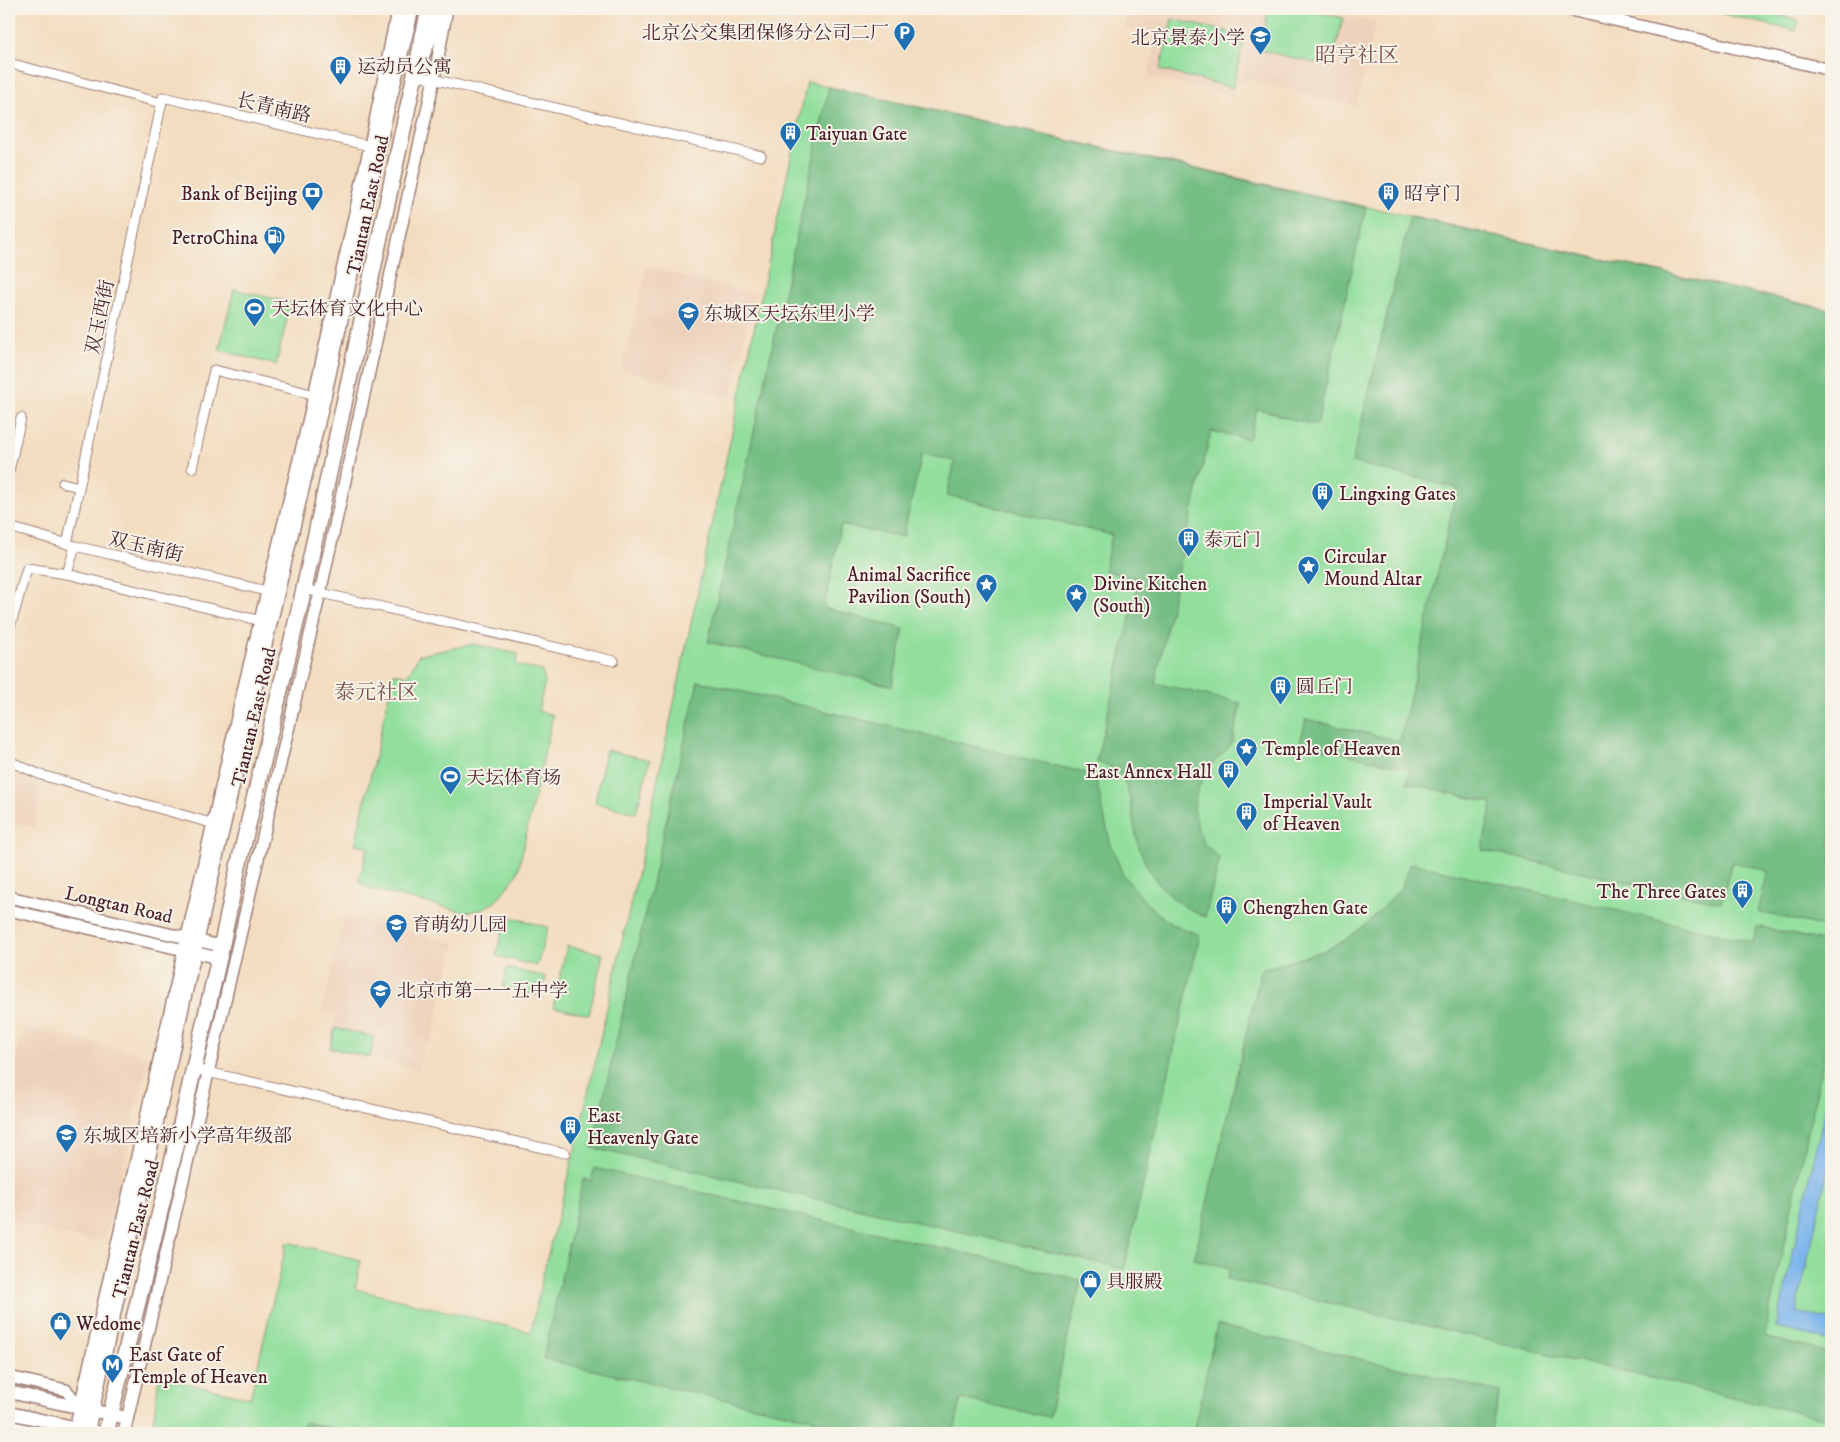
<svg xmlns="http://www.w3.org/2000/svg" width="1840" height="1442" font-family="'IM FELL DW Pica','Noto Serif SC',serif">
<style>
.built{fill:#eed1ba}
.green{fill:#92df9d;stroke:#6e7f64}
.forest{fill:#75be84;stroke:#606e58}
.water{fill:#7cb5ec;stroke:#636a8c}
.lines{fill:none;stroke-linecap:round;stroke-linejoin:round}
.minor-casing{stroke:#9e7e76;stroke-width:11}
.tertiary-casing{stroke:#9e7e76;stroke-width:14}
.secondary-casing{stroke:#9e7e76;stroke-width:15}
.primary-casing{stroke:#9e7e76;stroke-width:18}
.minor{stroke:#fff;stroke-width:9}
.tertiary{stroke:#fff;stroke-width:11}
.secondary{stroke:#fff;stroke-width:12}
.primary{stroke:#fff;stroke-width:15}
.labels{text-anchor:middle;stroke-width:4;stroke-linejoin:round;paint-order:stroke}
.poi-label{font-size:19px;fill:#4a1f2b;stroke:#f7f3e8;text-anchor:start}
.street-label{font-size:19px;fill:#4a1f2b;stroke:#f7f3e8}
.quarter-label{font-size:21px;fill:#794e49;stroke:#f7f3e8}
</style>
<rect width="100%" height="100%" fill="#f7f3e8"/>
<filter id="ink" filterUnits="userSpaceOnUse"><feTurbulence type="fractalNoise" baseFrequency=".02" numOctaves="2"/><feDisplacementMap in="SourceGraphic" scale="10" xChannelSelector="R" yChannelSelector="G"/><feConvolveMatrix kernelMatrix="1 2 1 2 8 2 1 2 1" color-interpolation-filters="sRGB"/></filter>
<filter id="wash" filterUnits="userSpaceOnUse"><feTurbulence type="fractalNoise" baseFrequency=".0096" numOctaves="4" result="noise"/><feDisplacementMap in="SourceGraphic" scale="20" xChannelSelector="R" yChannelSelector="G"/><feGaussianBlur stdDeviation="1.12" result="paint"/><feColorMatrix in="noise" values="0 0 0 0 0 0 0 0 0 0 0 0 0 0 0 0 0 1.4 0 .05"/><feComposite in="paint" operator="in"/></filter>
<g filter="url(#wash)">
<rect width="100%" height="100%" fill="#f3ddc0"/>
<g class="built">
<polygon points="1128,9 1319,9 1376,23 1356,106 1245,79 1243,83 1234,84 1232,93 1229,95 1148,76 1158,36 1123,28"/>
<polygon points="647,267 755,294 730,396 621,370"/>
<polygon points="9,774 43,783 34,827 9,821"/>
<polygon points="345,916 455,943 430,1044 424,1043 418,1070 328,1049 336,1015 322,1012"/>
<polygon points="24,1026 149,1056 105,1239 97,1237 96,1242 9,1221 9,1087"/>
</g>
<g class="green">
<polygon points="1269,9 1304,9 1343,18 1332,67 1259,50"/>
<polygon points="1701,9 1752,9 1799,20 1796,31"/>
<polygon points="1172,19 1245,36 1233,88 1160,70"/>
<polygon points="807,82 1831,310 1831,1433 152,1433 159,1377 250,1398 287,1242 361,1260 355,1289 531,1332 542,1278 578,1137 640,862"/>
<polygon points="234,289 291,303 276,365 219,350"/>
<polygon points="474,644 518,654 516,665 542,671 545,682 538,711 553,715 517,875 495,902 478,911 464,912 369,889 359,881 368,847 355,844 394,673 407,676 419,655"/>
<polygon points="606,750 650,760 636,813 595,803"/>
<polygon points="506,916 548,927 537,966 496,956"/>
<polygon points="567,946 603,954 589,1015 553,1007"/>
<polygon points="507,968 546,977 541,996 503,987"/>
<polygon points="335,1028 374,1037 370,1057 330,1048"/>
</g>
<g class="forest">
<path d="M829 87 1366 208 1317 425 1278 416V414L1257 409 1249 439 1211 431 1182 556 1155 683 1241 703 1232 744 1207 769 1197 791 1194 807 1198 830 1204 844 1220 858 1205 917C1172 903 1151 882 1139 847 1132 826 1133 796 1122 777 1116 768 1105 764 1096 762L1139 580 1104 570 1112 535 947 495 955 461 922 454 903 537 841 525 824 608 904 629 892 686 708 642Z"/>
<polygon points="1410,217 1831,310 1831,928 1758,912 1768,871 1732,862 1721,903 1482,850 1492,803 1407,783 1410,769 1300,743 1306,719 1400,741 1457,488 1352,462"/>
<polygon points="698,681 1095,775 1110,842 1123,875 1145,902 1171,924 1200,935 1124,1269 592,1148"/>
<polygon points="1411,863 1753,942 1757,926 1831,943 1831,1029 1830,1029 1764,1337 1831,1353 1831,1420 1227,1279 1230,1268 1194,1259 1261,970 1323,951 1345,940 1368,923 1400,889"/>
<polygon points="594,1168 1081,1280 1049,1417 961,1399 954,1433 827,1433 830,1423 543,1359 583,1179 591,1181"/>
<polygon points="1217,1325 1500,1392 1490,1433 1193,1433"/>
<polygon points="305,1422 352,1433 295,1433"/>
</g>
<polygon class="water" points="1831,1084 1831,1156 1796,1312 1831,1320 1831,1340 1776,1328"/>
</g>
<g filter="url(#ink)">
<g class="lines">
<defs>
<g id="minor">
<polyline points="9,63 161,103"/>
<polyline points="415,75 761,156"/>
<polyline points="192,468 214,370 320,396"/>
<polyline points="9,471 21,418"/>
<polyline points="63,483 79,487"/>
<polyline points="9,527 75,546 271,592"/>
<polyline points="67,544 163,97 374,147"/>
<polyline points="67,574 266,622"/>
<polyline points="304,589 614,661"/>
<polyline points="9,631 27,568 67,574 75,546"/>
<polyline points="9,761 41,775 218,825"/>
<polyline points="194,1069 565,1153"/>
</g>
<g id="tertiary">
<polyline points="1566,9 1831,70"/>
<polyline points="394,34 398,9"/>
<polyline points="424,55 441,14"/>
<polyline points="9,897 221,946"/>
<polyline points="9,910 219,958"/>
<polyline points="9,1377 66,1390 80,1407"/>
<polyline points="9,1426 39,1433"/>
<polyline points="56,1433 63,1430 75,1427"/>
<polyline points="74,1433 244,687 309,418 370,146 394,27"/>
<polyline points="124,1433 320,593 434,79 447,9"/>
</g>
<g id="secondary">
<polyline points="9,1392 127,1418"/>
<polyline points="9,1413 101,1433"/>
</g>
<g id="primary">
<polyline points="86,1433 196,940 269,623 323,397 383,123 411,9"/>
<polyline points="106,1433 176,1146 219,958 238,867 304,589 429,9"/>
</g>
</defs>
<use href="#minor" class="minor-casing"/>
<use href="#tertiary" class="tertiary-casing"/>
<use href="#secondary" class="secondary-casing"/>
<use href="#primary" class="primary-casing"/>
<use href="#minor" class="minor"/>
<use href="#tertiary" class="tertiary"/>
<use href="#secondary" class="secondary"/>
<use href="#primary" class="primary"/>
</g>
</g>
<defs>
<symbol id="parking-pin" viewBox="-11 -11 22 30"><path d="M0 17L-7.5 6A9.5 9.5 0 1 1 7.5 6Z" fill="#1f6fb2" stroke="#f7f3e8"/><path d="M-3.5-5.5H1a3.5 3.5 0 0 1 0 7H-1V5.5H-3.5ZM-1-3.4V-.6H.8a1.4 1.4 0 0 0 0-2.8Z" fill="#fff"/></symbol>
<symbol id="school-pin" viewBox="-11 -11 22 30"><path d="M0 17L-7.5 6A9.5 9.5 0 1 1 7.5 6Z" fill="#1f6fb2" stroke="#f7f3e8"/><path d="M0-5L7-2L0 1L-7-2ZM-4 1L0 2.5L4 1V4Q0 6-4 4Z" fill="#fff"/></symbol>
<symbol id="building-pin" viewBox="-11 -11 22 30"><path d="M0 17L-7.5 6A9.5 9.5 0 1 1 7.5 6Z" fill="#1f6fb2" stroke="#f7f3e8"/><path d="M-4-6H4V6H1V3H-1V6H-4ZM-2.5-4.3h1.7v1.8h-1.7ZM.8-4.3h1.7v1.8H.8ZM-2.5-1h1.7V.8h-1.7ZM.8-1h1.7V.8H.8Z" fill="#fff"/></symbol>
<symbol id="bank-pin" viewBox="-11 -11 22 30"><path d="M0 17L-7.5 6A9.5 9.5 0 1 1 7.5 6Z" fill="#1f6fb2" stroke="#f7f3e8"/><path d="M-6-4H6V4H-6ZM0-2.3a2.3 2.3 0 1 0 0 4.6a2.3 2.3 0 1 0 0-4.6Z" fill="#fff"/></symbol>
<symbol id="fuel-pin" viewBox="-11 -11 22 30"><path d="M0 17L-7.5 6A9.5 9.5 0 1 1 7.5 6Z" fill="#1f6fb2" stroke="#f7f3e8"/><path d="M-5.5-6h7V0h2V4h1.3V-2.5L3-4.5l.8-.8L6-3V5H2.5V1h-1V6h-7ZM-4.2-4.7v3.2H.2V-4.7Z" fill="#fff"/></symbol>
<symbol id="stadium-pin" viewBox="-11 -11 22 30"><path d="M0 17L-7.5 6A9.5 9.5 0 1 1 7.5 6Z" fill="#1f6fb2" stroke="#f7f3e8"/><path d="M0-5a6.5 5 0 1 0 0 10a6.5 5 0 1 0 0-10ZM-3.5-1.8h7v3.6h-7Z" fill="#fff"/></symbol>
<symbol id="sight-pin" viewBox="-11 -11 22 30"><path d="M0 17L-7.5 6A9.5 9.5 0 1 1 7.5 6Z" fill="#1f6fb2" stroke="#f7f3e8"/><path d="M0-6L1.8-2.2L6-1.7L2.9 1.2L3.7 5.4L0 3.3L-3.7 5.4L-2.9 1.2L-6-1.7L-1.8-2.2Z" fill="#fff"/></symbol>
<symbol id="shop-pin" viewBox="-11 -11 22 30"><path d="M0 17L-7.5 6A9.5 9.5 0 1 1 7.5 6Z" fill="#1f6fb2" stroke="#f7f3e8"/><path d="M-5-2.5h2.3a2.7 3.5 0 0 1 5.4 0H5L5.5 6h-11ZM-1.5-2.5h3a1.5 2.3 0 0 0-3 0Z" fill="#fff"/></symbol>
<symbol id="metro-pin" viewBox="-11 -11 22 30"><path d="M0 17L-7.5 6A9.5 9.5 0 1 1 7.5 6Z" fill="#1f6fb2" stroke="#f7f3e8"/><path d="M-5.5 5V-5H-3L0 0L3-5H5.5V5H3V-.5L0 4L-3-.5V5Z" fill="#fff"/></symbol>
</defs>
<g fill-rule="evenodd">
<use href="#parking-pin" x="892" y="20" width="25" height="34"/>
<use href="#school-pin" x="1248" y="24" width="25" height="34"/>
<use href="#building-pin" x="328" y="54" width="25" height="34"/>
<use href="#building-pin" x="778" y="120" width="25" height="34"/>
<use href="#bank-pin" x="300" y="180" width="25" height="34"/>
<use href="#building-pin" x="1376" y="180" width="25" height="34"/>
<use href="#fuel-pin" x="262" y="224" width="25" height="34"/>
<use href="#stadium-pin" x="242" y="296" width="25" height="34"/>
<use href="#school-pin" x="676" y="300" width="25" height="34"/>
<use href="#building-pin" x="1310" y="480" width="25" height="34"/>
<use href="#building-pin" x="1176" y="526" width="25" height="34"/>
<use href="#sight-pin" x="1296" y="554" width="25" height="34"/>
<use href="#sight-pin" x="974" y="572" width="25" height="34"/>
<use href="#sight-pin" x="1064" y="582" width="25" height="34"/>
<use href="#building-pin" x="1268" y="674" width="25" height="34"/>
<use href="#sight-pin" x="1234" y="736" width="25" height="34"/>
<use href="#building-pin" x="1216" y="758" width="25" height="34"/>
<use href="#stadium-pin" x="438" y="764" width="25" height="34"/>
<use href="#building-pin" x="1234" y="800" width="25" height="34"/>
<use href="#building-pin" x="1730" y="878" width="25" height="34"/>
<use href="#building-pin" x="1214" y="894" width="25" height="34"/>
<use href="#school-pin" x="384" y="912" width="25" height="34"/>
<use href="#school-pin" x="368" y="978" width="25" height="34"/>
<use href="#building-pin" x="558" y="1114" width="25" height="34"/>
<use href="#school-pin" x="54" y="1122" width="25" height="34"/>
<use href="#shop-pin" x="1078" y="1268" width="25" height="34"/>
<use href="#shop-pin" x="48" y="1310" width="25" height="34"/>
<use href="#metro-pin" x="100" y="1352" width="25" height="34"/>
</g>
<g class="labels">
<g class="poi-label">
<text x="889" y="39" text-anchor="end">北京公交集团保修分公司二厂</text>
<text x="1245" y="44" text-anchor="end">北京景泰小学</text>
<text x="357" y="73">运动员公寓</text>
<text x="806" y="140">Taiyuan Gate</text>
<text x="297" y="200" text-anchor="end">Bank of Beijing</text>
<text x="1404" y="200">昭亨门</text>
<text x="258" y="244" text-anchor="end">PetroChina</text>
<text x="271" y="315">天坛体育文化中心</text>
<text x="704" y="320">东城区天坛东里小学</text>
<text x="1339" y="500">Lingxing Gates</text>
<text x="1204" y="546">泰元门</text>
<text x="1324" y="563">Circular<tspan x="1324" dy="22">Mound Altar</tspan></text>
<text x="971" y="581" text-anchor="end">Animal Sacrifice<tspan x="971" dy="22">Pavilion (South)</tspan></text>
<text x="1093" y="590">Divine Kitchen<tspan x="1093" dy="22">(South)</tspan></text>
<text x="1296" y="693">圆丘门</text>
<text x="1262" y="755">Temple of Heaven</text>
<text x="1212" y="778" text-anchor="end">East Annex Hall</text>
<text x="466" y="784">天坛体育场</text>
<text x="1263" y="808">Imperial Vault<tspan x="1263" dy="22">of Heaven</tspan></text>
<text x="1726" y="898" text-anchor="end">The Three Gates</text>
<text x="1243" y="914">Chengzhen Gate</text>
<text x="412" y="931">育萌幼儿园</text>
<text x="397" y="997">北京市第一一五中学</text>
<text x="587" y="1122">East<tspan x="587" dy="22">Heavenly Gate</tspan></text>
<text x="83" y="1142">东城区培新小学高年级部</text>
<text x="1106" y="1288">具服殿</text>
<text x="76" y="1330">Wedome</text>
<text x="129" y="1361">East Gate of<tspan x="129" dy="22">Temple of Heaven</tspan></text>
</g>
<g class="street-label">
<text transform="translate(274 107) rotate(13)" y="7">长青南路</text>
<text transform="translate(367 205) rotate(-78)" y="7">Tiantan East Road</text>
<text transform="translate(99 317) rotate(-78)" y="7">双玉西街</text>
<text transform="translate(146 546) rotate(13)" y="7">双玉南街</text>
<text transform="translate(253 717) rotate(-77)" y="7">Tiantan East Road</text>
<text transform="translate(119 904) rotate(13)" y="7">Longtan Road</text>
<text transform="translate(135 1229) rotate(-76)" y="7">Tiantan East Road</text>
</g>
<g class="quarter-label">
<text x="1357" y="62">昭亨社区</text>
<text x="376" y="699">泰元社区</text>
</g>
</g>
<rect width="1840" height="1442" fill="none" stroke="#f7f3e8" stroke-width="30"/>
</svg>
